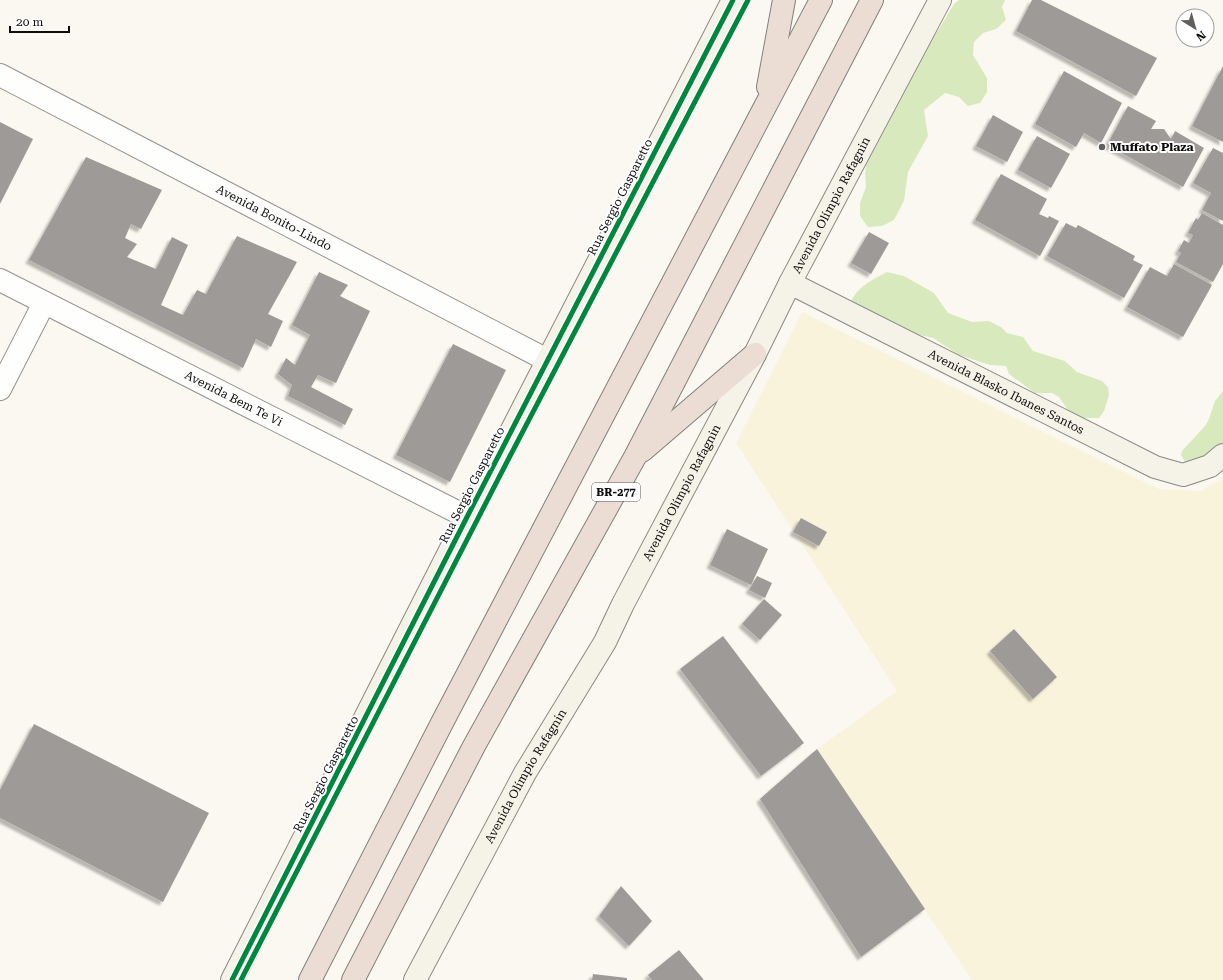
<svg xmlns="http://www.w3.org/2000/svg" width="1223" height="980" font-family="'Roboto Serif',serif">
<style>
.farmland{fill:#f9f3dc}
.forest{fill:#d8eabd}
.building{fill:#9e9a97;filter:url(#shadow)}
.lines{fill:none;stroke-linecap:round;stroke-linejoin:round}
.street-casing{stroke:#949390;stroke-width:24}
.secondary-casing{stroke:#8b8986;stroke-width:24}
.highway-casing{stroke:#81807d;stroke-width:24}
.street{stroke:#fefefd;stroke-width:22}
.secondary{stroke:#f5f2e8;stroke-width:22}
.highway{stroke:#ebddd3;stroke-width:22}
.cycleway-casing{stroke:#fff;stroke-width:8}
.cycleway{stroke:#00873e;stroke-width:5}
.poi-dot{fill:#605f5d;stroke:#fff;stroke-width:1.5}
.labels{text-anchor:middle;stroke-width:4;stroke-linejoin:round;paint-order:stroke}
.shield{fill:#fff;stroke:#565656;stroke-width:1}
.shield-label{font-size:11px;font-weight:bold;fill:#0d0d0d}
.poi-label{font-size:12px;font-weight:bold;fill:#0d0d0d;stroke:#fff;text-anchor:start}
.street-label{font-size:12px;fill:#0d0d0d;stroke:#fff}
</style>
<defs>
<filter id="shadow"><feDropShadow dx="-3.5" dy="3.5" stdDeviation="1" flood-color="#0004"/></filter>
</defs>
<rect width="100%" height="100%" fill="#fbf8f1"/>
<polygon class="farmland" points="802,312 1159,489 1201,491 1223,478 1223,980 972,980 817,749 897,691 736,443"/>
<g class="forest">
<polygon points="959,0 1005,0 1002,7 1006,20 996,29 983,33 974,42 973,55 987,78 987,92 980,103 968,106 959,97 945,93 924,110 928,136 908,172 904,201 894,220 882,226 868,227 860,216 860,203 866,187 865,173 867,159 875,148 888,123 922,52 939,29 954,4"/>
<path d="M887 272 904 276 934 293 948 313 972 322 989 321 1001 327 1007 333 1023 337 1033 351 1065 361 1077 372 1102 381 1108 387 1109 395 1104 411 1099 418H1083L1068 410 1059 397 1052 393H1035L1009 374 1006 366 990 365 959 355 933 338 886 327 850 304C856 287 872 280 887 272Z"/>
<polygon points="1223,391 1223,443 1196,464 1185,462 1181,455 1182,451 1205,426 1209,419 1215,401"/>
</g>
<g class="building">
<polygon points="1032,0 1041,0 1157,58 1136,96 1016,31"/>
<polygon points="1223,66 1223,142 1192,126"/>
<polygon points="1064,71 1122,103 1101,143 1084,133 1076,147 1035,124"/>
<polygon points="1128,106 1156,121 1151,129 1164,129 1171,139 1175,131 1204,148 1183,187 1107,145"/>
<polygon points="993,115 1023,132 1007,162 976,146"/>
<polygon points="0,122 33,139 0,204"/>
<polygon points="1037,136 1070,154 1051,188 1018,170"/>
<polygon points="1213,148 1223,153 1223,221 1202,210 1211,193 1193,183"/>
<polygon points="86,157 162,190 141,229 131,224 125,238 137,244 127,257 156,269 172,237 188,245 161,305 183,315 197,290 206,294 237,236 297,262 268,314 283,321 271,347 256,339 243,368 29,260"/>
<polygon points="1001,174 1047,199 1039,214 1048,218 1049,216 1059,221 1040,256 975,220"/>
<polygon points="1202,213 1223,225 1223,264 1213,282 1176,262 1181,253 1178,251 1184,240 1189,243 1193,235 1188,233 1196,218 1198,220"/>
<polygon points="1066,223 1076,228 1078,225 1135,256 1133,260 1143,265 1124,298 1047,256"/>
<polygon points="869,232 889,243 871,274 851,263"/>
<polygon points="1174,264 1212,285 1183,337 1127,307 1150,267 1167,276"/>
<polygon points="319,272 348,285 340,296 370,311 336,383 318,375 311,387 353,409 345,425 288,396 292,385 278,374 286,358 295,365 310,335 292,325"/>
<polygon points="453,344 506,370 450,482 396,455"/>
<polygon points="801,518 827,532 819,546 793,532"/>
<polygon points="727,529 768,549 751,585 710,565"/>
<polygon points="757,576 772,583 765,598 749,590"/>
<polygon points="764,599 782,615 760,640 742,624"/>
<polygon points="1014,629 1057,677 1033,699 990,651"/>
<polygon points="723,636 804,743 761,776 680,669"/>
<polygon points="34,724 209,813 163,902 0,818 0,790"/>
<polygon points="817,749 925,909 861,957 760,799"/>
<polygon points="621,886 652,921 629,946 599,916"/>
<polygon points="679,950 704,980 652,980 648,975"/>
<polygon points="593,974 627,978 627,980 592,980"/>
</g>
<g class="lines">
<defs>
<g id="street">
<path id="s1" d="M0 75 547 360"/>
<path id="s2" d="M0 280 467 517"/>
<polyline points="0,389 44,303"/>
</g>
<g id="secondary">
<path id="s3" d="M790 283 1155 467 1183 475 1210 466 1223 455"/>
<polyline points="232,980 467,517 733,0"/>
<path id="s4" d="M415 980 525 773 605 642 623 604 755 354 790 283 940 0"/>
</g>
<g id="highway">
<polyline points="768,87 784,0"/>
<polyline points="642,451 755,354"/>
<polyline points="310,980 444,719 821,0"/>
<polyline points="353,980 474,746 635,457 872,0"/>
</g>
</defs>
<use href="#street" class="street-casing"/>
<use href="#secondary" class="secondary-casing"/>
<use href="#highway" class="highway-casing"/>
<use href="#street" class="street"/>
<use href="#secondary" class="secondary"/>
<use href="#highway" class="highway"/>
<defs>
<g id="cycleway">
<polyline points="232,980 467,517 733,0"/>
<polyline points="241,980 510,456 748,0"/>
</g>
</defs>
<use href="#cycleway" class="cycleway-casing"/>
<use href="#cycleway" class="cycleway"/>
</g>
<circle class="poi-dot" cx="1102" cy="147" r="4"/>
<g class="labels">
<rect class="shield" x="592" y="483" width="48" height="18" rx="3"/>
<g class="shield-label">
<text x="616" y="496">BR-277</text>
</g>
<g class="poi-label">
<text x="1110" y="151">Muffato Plaza</text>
</g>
<g class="street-label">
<text transform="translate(620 197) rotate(-63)" y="4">Rua Sergio Gasparetto</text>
<text dy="4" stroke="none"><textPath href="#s4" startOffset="880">Avenida Olímpio Rafagnin</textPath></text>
<text dy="4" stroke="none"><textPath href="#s1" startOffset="309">Avenida Bonito-Lindo</textPath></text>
<text dy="4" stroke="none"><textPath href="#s3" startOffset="242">Avenida Blasko Ibanes Santos</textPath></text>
<text dy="4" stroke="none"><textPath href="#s2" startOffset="262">Avenida Bem Te Vi</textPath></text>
<text transform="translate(472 485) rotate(-63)" y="4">Rua Sergio Gasparetto</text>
<text dy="4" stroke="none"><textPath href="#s4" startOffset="556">Avenida Olímpio Rafagnin</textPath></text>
<text transform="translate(326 774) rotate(-63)" y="4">Rua Sergio Gasparetto</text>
<text dy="4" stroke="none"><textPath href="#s4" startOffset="232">Avenida Olímpio Rafagnin</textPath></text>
</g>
</g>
<g transform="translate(1195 28) rotate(143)"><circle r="19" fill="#ffffff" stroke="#9e9e9e"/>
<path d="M0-3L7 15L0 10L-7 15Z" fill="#605f5d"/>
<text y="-6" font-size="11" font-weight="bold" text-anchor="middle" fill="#0d0d0d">N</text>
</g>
<path d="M10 26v6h59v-6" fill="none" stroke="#0d0d0d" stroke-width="2"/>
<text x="16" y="26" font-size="12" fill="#0d0d0d" stroke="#ffffff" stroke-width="3" paint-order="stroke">20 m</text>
</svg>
